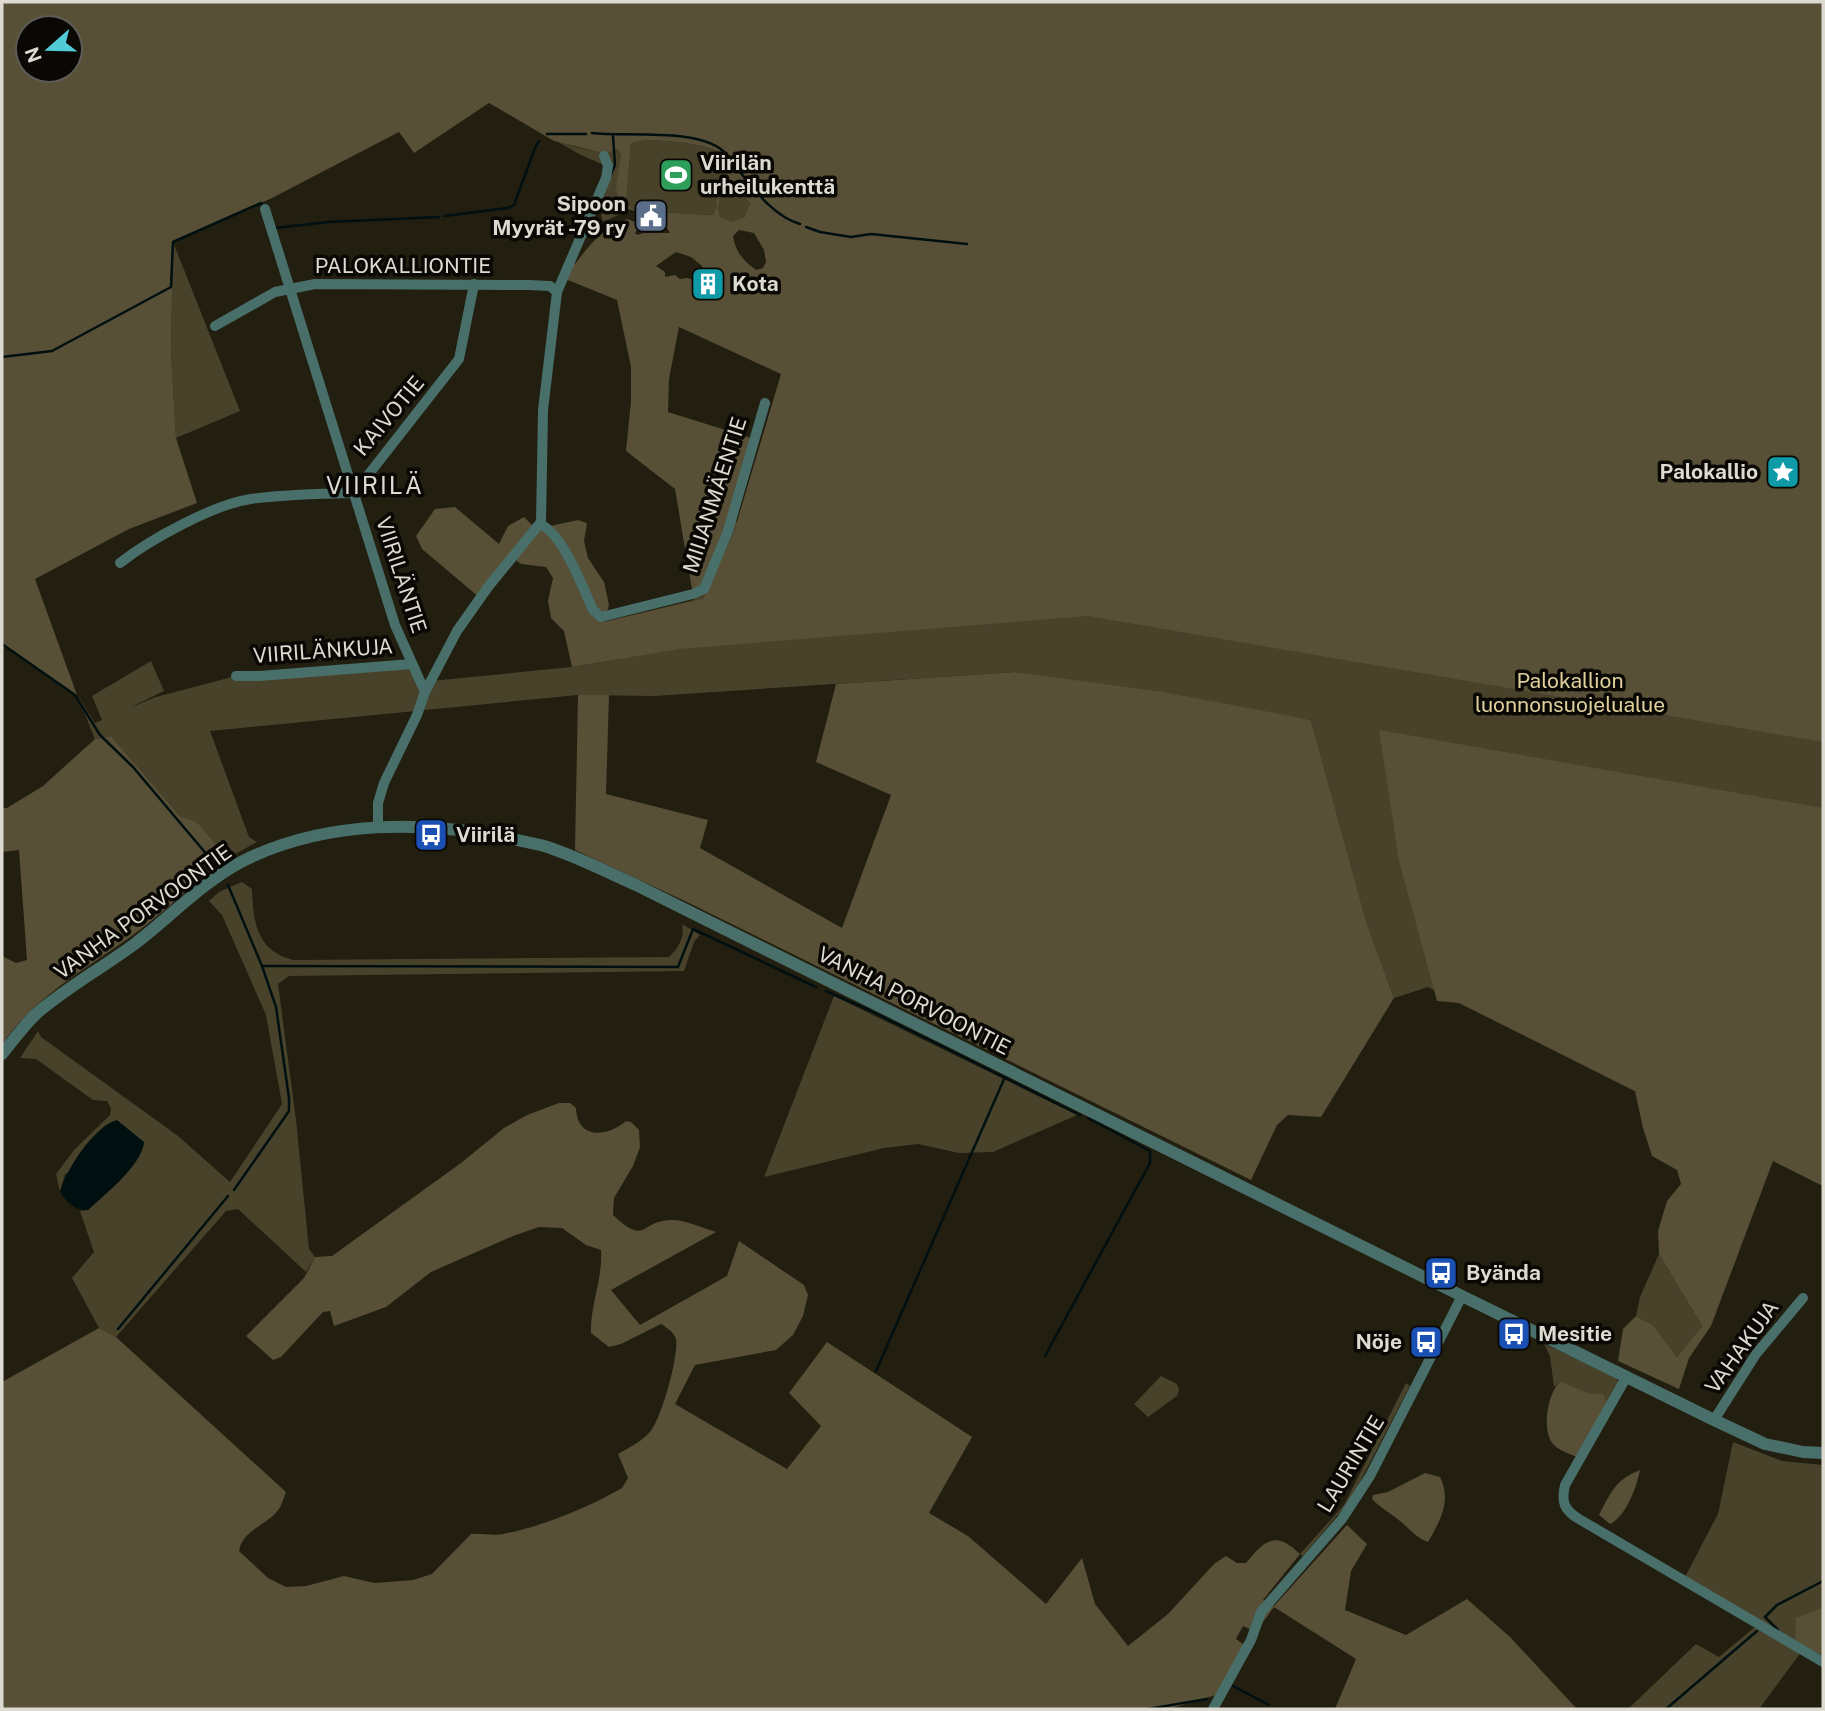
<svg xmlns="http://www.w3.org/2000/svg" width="1825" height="1711" font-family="'Public Sans',sans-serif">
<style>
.green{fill:#49422b}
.forest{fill:#574f36;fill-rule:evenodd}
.water{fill:#001011}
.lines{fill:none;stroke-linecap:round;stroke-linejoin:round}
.stream{stroke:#001011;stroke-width:2.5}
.minor{stroke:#486f69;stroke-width:10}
.tertiary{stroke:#486f69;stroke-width:12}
.labels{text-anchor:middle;stroke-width:7;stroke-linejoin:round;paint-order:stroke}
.poi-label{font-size:21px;font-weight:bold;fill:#dcdad1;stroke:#0a0804;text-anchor:start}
.street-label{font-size:21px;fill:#dcdad1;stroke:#0a0804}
.park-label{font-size:21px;fill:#dfd09b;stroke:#0a0804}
.quarter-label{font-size:24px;letter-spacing:2px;fill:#dcdad1;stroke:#0a0804}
</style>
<rect width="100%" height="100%" fill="#221e10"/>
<g class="green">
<polygon points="555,140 571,146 606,154 618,149 621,151 619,204 632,209 603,222 601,215 610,203 604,200 596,212 606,166 579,154"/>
<path d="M647 140C673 141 701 143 724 154L727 160 723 178 717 183V208L713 215 635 211 626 202 631 143Z"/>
<polygon points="730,190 740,194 750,203 746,217 733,222 720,217 718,209 721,191"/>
<polygon points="173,242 240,411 176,438 171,351"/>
<polygon points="1823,474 1823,1186 1428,987 1394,998 1367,924 1311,720 1015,672 654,696 578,695 210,731 249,837 257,842 228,858 197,822 180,816 111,736 95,739 77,695 95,723 102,720 92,696 151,661 164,691 129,708 156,697 236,676 412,664 425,692 431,681 572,667 619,659 603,622 694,600 680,519 844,526"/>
<path d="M242 882 252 889C253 922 257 951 293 960L669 957C678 948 685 938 682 924L700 935 694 942 684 971 289 976 278 984 296 1120 309 1249 315 1257 306 1272 238 1209 226 1211 116 1337 99 1328 72 1278 94 1252 80 1211 88 1210C105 1194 142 1165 144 1142L65 1174 60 1192 56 1174 75 1149 110 1115 111 1108 107 1101 93 1100 36 1059 20 1058 38 1031 41 1037 178 1136 230 1182 282 1104 266 1015 222 915 209 901 219 892Z"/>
<polygon points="834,996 1077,1115 993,1152 959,1153 918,1144 884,1148 764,1177"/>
<polygon points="1659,1254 1702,1326 1677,1357 1653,1325 1636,1316 1640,1297"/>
<polygon points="1544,1344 1615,1376 1619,1383 1607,1402 1602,1394 1588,1393 1561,1381 1554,1387 1550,1356"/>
<polygon points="1161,1376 1177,1384 1179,1390 1177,1396 1148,1417 1134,1404"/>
<polygon points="1406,1383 1410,1386 1351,1499 1303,1556 1300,1554 1344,1505"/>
<polygon points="1733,1442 1782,1461 1823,1465 1823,1607 1797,1618 1795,1641 1685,1577 1718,1514"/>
<polygon points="1756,1626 1802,1651 1759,1709 1628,1709 1696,1644 1719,1657"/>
</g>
<g class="forest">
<path d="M2 2H1823V742L1088 616 679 649 572 667 564 631 551 618 548 601 553 578 546 567 521 564 512 557 480 598 422 549 416 536 435 509 455 507 499 544 508 526 524 517 536 529 578 520 587 523 584 541 588 558 604 582 609 605 604 622 703 599 733 535 781 374 679 327 669 379 668 412 754 439 709 582 693 594 675 489 626 451 631 401V367L617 300 563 278 570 262 575 264C590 244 603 228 627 219L638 223 639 227 635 233 637 235 643 233H670L667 228 645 227V212H636L619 204 616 188 621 155 618 149 606 154 554 141 489 103 414 153 399 132 272 198 173 242 171 351 176 438 197 503 129 529 35 579 77 695 10 649 2 647ZM28 28H70V70H28ZM647 140C673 141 701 143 724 154L727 161 723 178 717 182V207L713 215 635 211 626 202 631 143ZM730 190 741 194 750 203 745 217 733 222 720 217 718 209 721 191ZM739 230 754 233 764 250 766 262 763 268 756 270C743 260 736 253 733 236ZM676 252 691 257 702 266V277L698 281 687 278 680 279 675 275 665 277V272L656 266Z"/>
<polygon points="1015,672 1163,692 1311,720 1367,924 1394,998 1321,1117 1288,1115 1277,1125 1251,1180 691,904 575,850 578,695 609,695 606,794 708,820 700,848 842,928 891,795 816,762 836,684"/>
<polygon points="1379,730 1823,808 1823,1186 1773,1161 1711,1326 1689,1358 1679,1389 1618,1361 1623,1329 1636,1316 1653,1325 1677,1357 1702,1326 1659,1254 1658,1231 1667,1201 1681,1184 1677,1170 1652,1156 1643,1128 1635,1091 1459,1003 1437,1001 1399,861"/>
<path d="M111 736 180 816 197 822 228 858C196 881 168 909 137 932 90 967 34 996 2 1045V956L16 963 27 960 19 850 2 852V808H7L43 786 95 739Z"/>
<path d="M559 1103H570L576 1108C577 1139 606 1138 626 1121L631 1122 639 1130 640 1147 633 1166 614 1198 613 1215C647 1247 640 1220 672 1220 685 1220 703 1228 716 1232L611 1290 640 1325 727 1276 739 1241 804 1285 808 1295 803 1316 793 1335 776 1350 695 1365 675 1404 787 1469 821 1426 789 1393 827 1342 972 1437 929 1513 968 1536 1046 1604 1082 1558 1095 1604 1128 1646 1168 1614 1214 1564 1226 1556 1237 1563H1246C1265 1539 1276 1531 1300 1554L1263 1600 1274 1606 1347 1525 1367 1544 1351 1571 1345 1610 1406 1635 1467 1599 1510 1637 1577 1709H1335L1356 1659 1274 1607 1258 1629 1254 1631 1243 1626 1236 1639 1247 1647 1223 1693 1169 1709H2V1382L99 1328 116 1337 286 1492C284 1497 282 1504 279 1509 268 1525 243 1529 239 1551L268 1578 286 1587 306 1586 344 1576 374 1583 413 1580 432 1574 471 1534C481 1533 494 1536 503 1534 541 1527 589 1507 622 1488L628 1478 618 1454C628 1448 641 1442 649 1433 661 1421 679 1355 676 1339 674 1332 667 1328 661 1324L621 1344 609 1347 591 1333C590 1306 603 1278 601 1250L586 1245 562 1228 539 1227 513 1236 431 1272 386 1307 334 1326 330 1311 323 1312 281 1357 273 1360 246 1336 304 1278 315 1257 332 1256 461 1163 504 1128 527 1115Z"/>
<path d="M1561 1381 1588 1393 1603 1394 1607 1402 1577 1457C1570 1454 1558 1450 1553 1444 1541 1429 1548 1391 1561 1381Z"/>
<path d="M1640 1470C1637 1486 1626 1517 1610 1524L1599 1515C1611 1492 1615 1480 1640 1470Z"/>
<path d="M1425 1473 1440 1477C1452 1501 1440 1521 1428 1542 1415 1537 1411 1530 1400 1521 1391 1513 1380 1508 1372 1499L1373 1495 1388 1492Z"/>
<polygon points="1823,1607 1823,1656 1795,1641 1796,1618"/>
</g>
<path class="water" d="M117 1120 144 1142C142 1165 105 1194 88 1210 76 1211 67 1203 60 1192 65 1171 95 1125 117 1120Z"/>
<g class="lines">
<g class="stream">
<path d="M592 133C626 137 697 128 723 151 730 156 734 166 740 172 756 192 775 217 800 224"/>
<polyline points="547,134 586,134"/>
<polyline points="611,174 615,165 613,136"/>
<polyline points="444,216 508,208 514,205 535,148 539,141"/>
<polyline points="806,227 820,232 851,237 871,234 967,244"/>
<polyline points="275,228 329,222 439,217"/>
<polyline points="2,357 52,351 171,287 173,242 261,203 263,209"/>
<polyline points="2,644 75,695 100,735 133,767 219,869"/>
<polyline points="228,885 262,966 276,1007 289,1098 289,1111 234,1190"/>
<polyline points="262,966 678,967 693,929 816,987"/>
<polyline points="826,991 869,1010 1080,1115"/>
<polyline points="118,1329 228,1196"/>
<polyline points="1045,1356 1150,1163 1150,1151 1088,1118"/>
<polyline points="876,1371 1005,1077"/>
<polyline points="1778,1630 1765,1617 1777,1605 1823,1581"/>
<polyline points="1233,1686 1269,1705"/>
<polyline points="1148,1709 1207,1699"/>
<polyline points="1666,1709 1757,1631"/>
</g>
<g class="minor">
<polyline points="265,209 395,625 425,692"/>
<polyline points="557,292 606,178 608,166 604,156"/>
<polyline points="215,326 275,292 315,284 529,285 550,286 557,292 543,410 541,522 488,587 457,631 425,692 417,715 384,783 378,803 378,827"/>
<polyline points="354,493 459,359 474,284"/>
<path d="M540 524C563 534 582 586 593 610L601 617 693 594 704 589 728 531 765 403"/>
<path d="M120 563C149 540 214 504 251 499 284 494 320 494 354 493"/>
<polyline points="236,676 259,676 412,664"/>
<path d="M1627 1376 1565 1485C1561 1502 1564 1510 1579 1519L1823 1662"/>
<polyline points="1714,1420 1756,1354 1803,1298"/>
<polyline points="1213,1709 1251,1640 1261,1612 1342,1519 1370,1476 1462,1296"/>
</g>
<path class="tertiary" d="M2 1054C13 1041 23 1026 36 1014 67 987 104 967 136 943 171 916 202 883 241 862 325 819 428 820 517 840 529 843 542 844 553 849 582 859 609 873 636 885L1462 1296 1714 1420 1765 1444 1803 1452 1823 1453"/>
</g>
<defs>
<symbol id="stadium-square" viewBox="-11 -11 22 22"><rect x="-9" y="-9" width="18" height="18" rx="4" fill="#2e9e5b" stroke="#0a0804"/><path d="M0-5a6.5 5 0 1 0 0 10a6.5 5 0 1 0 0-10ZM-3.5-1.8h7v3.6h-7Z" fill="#fff"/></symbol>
<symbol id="civic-square" viewBox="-11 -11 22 22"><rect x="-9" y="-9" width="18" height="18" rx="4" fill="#5c6f8a" stroke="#0a0804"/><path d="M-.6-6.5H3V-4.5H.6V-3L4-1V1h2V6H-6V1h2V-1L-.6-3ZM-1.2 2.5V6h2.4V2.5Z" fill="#fff"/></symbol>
<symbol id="building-square" viewBox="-11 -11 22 22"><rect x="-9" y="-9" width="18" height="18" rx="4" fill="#0f9aa8" stroke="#0a0804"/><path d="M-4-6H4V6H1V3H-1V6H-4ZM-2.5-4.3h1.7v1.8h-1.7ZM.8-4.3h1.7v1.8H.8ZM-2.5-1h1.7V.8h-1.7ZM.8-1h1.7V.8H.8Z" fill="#fff"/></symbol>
<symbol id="sight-square" viewBox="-11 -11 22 22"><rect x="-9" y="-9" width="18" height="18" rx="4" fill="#0f9aa8" stroke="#0a0804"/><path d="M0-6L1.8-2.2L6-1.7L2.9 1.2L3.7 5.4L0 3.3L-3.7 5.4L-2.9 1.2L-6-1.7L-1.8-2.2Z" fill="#fff"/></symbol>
<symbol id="bus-square" viewBox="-11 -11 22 22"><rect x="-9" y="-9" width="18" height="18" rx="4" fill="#1a4fb4" stroke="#0a0804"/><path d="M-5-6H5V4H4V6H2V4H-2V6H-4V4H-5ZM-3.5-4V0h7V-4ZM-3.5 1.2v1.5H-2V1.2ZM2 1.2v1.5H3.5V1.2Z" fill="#fff"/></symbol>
</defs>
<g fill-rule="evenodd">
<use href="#stadium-square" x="657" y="156" width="38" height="38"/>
<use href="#civic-square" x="632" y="197" width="38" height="38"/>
<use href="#building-square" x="689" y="265" width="38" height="38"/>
<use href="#sight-square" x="1764" y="453" width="38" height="38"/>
<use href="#bus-square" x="412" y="816" width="38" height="38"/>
<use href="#bus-square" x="1422" y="1254" width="38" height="38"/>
<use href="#bus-square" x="1495" y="1315" width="38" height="38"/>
<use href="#bus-square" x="1407" y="1323" width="38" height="38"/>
</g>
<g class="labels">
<g class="poi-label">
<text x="700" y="170">Viirilän<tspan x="700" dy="24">urheilukenttä</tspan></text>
<text x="626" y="211" text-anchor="end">Sipoon<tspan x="626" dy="24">Myyrät -79 ry</tspan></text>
<text x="732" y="291">Kota</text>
<text x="1758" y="479" text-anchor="end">Palokallio</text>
<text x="456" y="842">Viirilä</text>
<text x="1466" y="1280">Byända</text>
<text x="1538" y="1341">Mesitie</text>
<text x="1402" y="1349" text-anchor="end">Nöje</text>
</g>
<g class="street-label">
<text x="403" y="273">PALOKALLIONTIE</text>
<text transform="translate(389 416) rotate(-50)" y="7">KAIVOTIE</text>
<text transform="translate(715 495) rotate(-72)" y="7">MIIJANMÄENTIE</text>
<text transform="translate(401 575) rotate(72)" y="7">VIIRILÄNTIE</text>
<text transform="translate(323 651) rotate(-4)" y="7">VIIRILÄNKUJA</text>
<text transform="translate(143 912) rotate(-36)" y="7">VANHA PORVOONTIE</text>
<text transform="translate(914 1001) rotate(27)" y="7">VANHA PORVOONTIE</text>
<text transform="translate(1742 1347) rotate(-54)" y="7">VAHAKUJA</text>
<text transform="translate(1351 1464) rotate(-59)" y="7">LAURINTIE</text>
</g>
<g class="park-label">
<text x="1570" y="688">Palokallion<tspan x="1570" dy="24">luonnonsuojelualue</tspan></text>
</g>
<g class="quarter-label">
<text x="375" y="494">VIIRILÄ</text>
</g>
</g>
<rect width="1825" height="1711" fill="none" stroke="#dcdad1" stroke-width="7"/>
<g transform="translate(49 49) rotate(250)"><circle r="33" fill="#0a0804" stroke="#5e5c56" stroke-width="2"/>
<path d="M0-5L12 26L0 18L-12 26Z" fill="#52cbd8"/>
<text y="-10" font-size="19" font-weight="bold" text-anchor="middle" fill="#dcdad1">N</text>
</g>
</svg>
